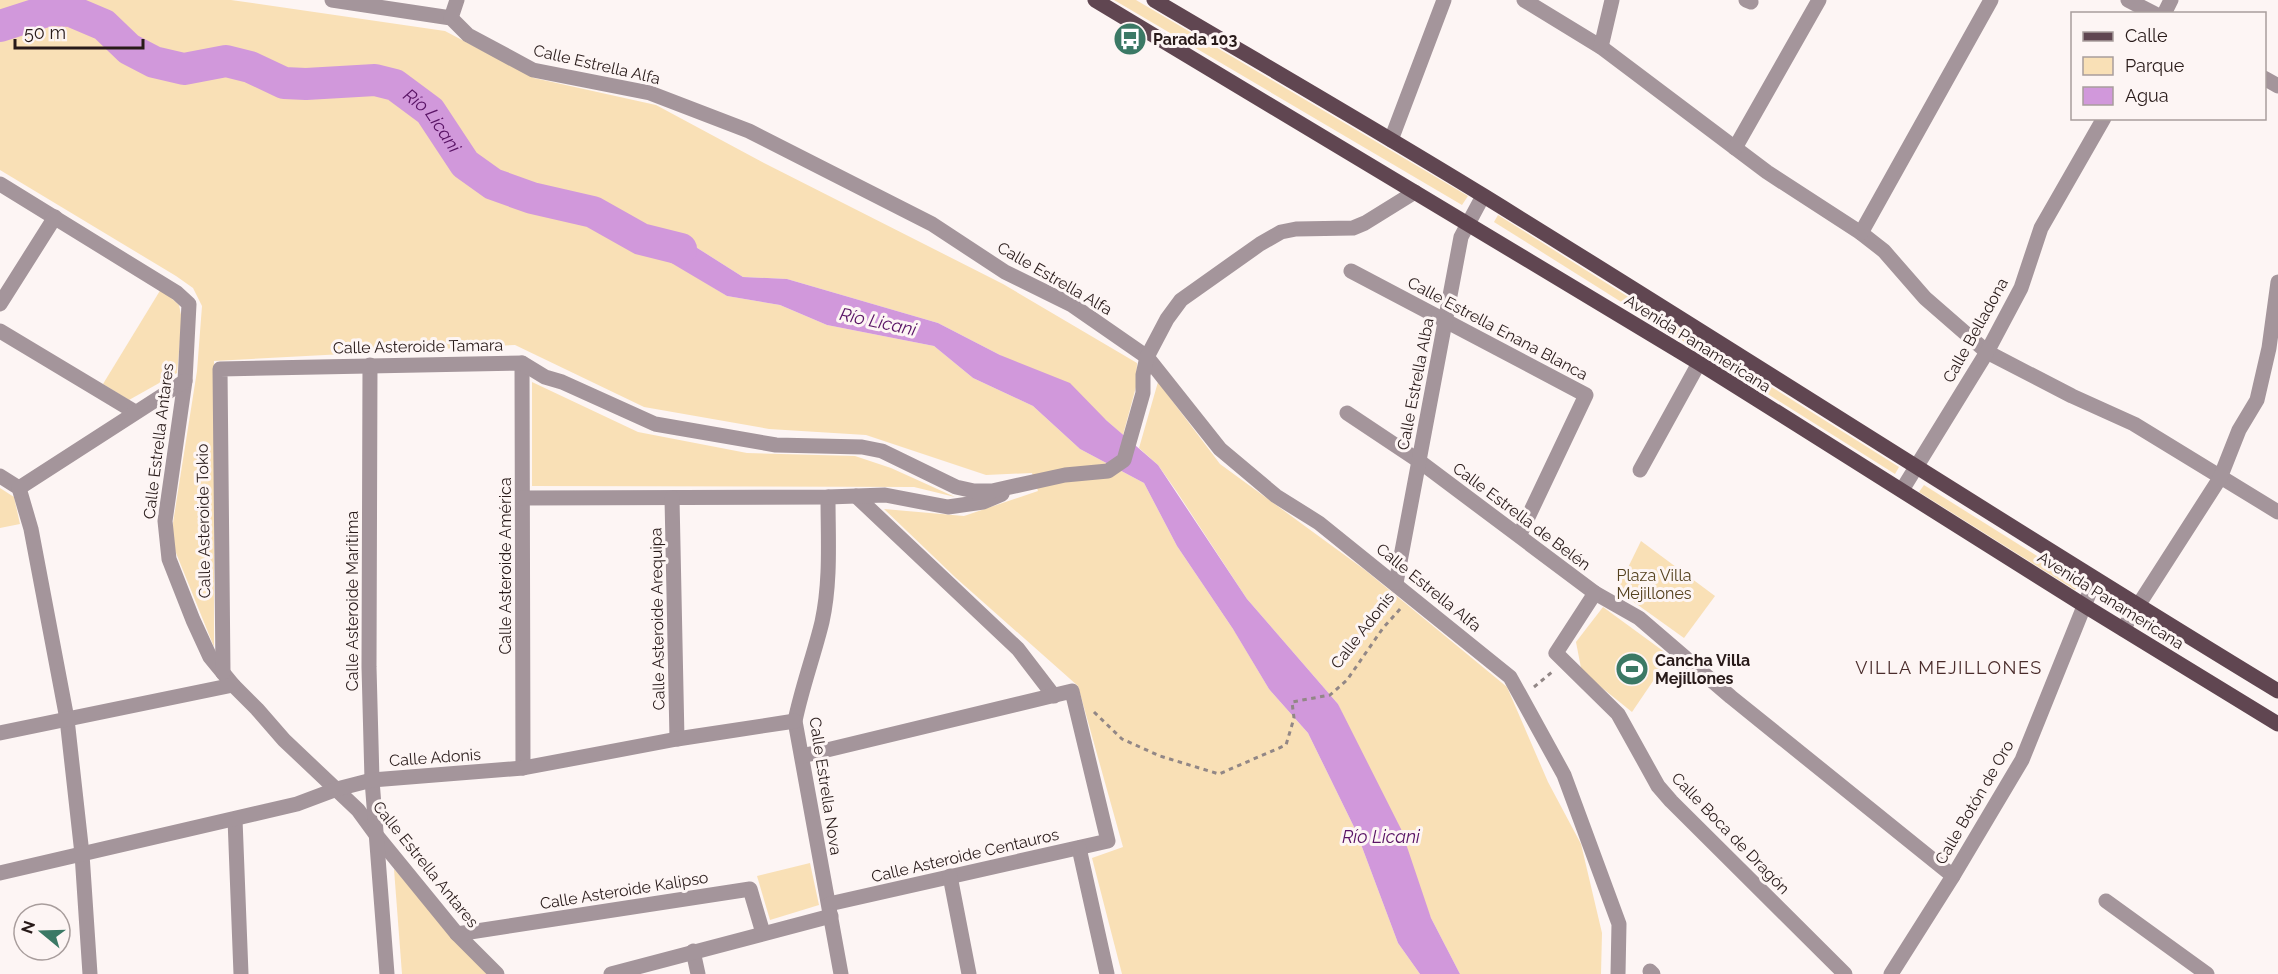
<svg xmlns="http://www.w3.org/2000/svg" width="2278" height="974" font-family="Raleway,sans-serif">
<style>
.green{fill:#f9e0b6}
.water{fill:#d198db}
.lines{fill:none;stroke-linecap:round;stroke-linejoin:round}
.river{stroke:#d198db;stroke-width:32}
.path{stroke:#928786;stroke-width:3;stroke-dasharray:4.5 4.5;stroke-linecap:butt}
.minor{stroke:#a4959b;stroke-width:15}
.major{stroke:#604651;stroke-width:15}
.labels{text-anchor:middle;stroke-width:6;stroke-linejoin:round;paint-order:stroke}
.poi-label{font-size:16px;font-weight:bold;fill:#281a19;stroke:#fdf5f4;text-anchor:start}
.street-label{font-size:16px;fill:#281a19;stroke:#fdf5f4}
.park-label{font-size:16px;fill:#54411e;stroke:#fdf5f4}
.water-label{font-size:18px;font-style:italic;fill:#591365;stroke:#fdf5f4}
.neighbourhood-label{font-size:18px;letter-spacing:1.5px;fill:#4a2c2b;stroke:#fdf5f4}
</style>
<rect width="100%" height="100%" fill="#fdf5f4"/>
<g class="green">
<polygon points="0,0 231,0 445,31 534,78 656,105 764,163 1003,284 1137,363 1136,387 1123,435 1106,420 1000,355 938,323 787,279 743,277 691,244 637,228 685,270 727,296 780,305 827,325 934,346 973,378 1033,406 1080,449 1144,483 1177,546 1235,632 1269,689 1308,733 1356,831 1398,943 1420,974 1122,974 1092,858 1123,847 1078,686 956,578 884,509 964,516 1038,491 1032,473 986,475 866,435 769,429 644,407 515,345 214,361 214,647 174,548 172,529 197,371 202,306 193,288 176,276 0,170"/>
<polygon points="1114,0 1136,0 1468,196 1462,205"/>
<polygon points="1498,215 1899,467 1895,474 1494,222"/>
<polygon points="161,289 179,305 182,320 177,373 129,400 103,384"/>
<polygon points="532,382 638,432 747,453 855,456 891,468 955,497 914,487 532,486"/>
<polygon points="1158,382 1220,464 1365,570 1507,687 1548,782 1581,844 1602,933 1601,974 1460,974 1431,918 1338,704 1247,599 1177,492 1158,465 1139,448"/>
<polygon points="1924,485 2080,583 2075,590 1919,492"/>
<polygon points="0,488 14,497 20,524 0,528"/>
<polygon points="1641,541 1715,596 1684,638 1617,590"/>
<polygon points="1603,607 1670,656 1632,712 1591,679 1581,668 1576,642"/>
<polygon points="810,863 819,905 770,920 757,876"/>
<polygon points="394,869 487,974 402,974"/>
</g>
<polygon class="water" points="637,228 691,244 743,277 787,279 938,323 1000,355 1070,383 1106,420 1158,465 1247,599 1338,704 1401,829 1431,918 1460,974 1420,974 1398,943 1356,831 1308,733 1269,689 1233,629 1177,546 1144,483 1080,449 1033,406 973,378 934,346 827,325 780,305 727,296 641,245"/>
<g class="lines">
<path class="river" id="s1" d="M0 26 50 10 71 11 104 25 129 49 154 62 184 69 226 61 250 67 284 83 306 84 375 80 395 85 430 111 465 164 493 184 532 198 593 212 641 239 681 249"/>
<g class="path">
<polyline points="1534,687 1552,672"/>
<polyline points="1094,712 1122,739 1160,756 1219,774 1286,745 1294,718 1292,702 1330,695 1347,680 1383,628 1401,608"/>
</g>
<g class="minor">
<polyline points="332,0 451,18 468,35 533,70 650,93 749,131 932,224 1005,272 1072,305 1147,357 1220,449 1276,496 1319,523 1510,677 1564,775 1619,924 1618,974"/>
<polyline points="1524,0 1601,47 1767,172 1861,233 1884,251 1925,298 1987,352 2072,396 2134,424 2278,512"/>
<polyline points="1746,0 1751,2"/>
<polyline points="2128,0 2155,14"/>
<polyline points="2164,14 2171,0"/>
<polyline points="451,18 457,0"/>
<polyline points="1601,47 1612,0"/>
<polyline points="2264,78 2278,86"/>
<polyline points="1391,140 1444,0"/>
<polyline points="1735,148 1819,0"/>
<polyline points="0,184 177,293 189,304 185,381 165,521 169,559 193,620 210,657 233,685 257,709 284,740 358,810 377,836 457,934 497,974"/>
<polyline points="1861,233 1991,0"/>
<polyline points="1351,271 1586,395 1520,534"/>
<polyline points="0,304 55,217"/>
<polyline points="0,331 135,412"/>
<polyline points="522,363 523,768"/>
<polyline points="370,365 369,667 372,780 387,974"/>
<polyline points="1347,413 1419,461 1595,593 1639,618 1731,697 1953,876"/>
<polyline points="1640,470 1699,363"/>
<polyline points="0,476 19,488 31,529 67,719 82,854 90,974"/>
<polyline points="19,488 185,381"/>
<polyline points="1902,490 1987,352 2021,288 2041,228 2104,118"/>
<polyline points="856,496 1018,649 1054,696"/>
<path d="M828 497C828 539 831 581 822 622 814 655 802 687 795 721L841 974"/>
<polyline points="523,498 828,497 885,495 948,507 983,502 1002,494"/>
<polyline points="672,498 677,739"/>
<polyline points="1396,583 1461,237 1483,196"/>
<polyline points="1595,593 1556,653 1618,714 1658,786 1671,801 1845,974"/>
<polyline points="2123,629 2220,478 2239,430 2257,400 2269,348 2278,282"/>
<polyline points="223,673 220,369 522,363 545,377 562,382 655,424 776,445 862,447 882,451 956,487 974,491 992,491 1065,475 1108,471 1124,460 1143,393 1143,375 1147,357 1167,319 1181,300 1260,244 1281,232 1296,229 1353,228 1365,223 1415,192"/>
<polyline points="0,733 233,685"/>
<polyline points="802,756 1072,691 1108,841 829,904"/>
<polyline points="235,819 241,974"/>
<polyline points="1079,848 1107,974"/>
<polyline points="0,873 297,804 337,789 372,780 523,768 677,739 795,721"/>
<polyline points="950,876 969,974"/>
<polyline points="2106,901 2207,974"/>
<polyline points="457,934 750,889 763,933"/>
<polyline points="693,951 698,974"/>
<polyline points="1650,971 1653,974"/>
<polyline points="611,974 831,916"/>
<polyline points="1891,974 1953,876 2022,760 2095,579"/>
</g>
<g class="major">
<polyline points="1095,0 1699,363 2085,606 2278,724"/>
<path d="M1154 0C1264 65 1375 129 1484 196 1750 360 2011 529 2278 691"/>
</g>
</g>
<defs>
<symbol id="bus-disc" viewBox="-11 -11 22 22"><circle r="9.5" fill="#3b7965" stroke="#fdf5f4"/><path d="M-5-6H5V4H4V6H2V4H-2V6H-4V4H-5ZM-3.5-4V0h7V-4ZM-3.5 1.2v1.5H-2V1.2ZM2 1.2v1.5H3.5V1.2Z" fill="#fff"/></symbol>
<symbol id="stadium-disc" viewBox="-11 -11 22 22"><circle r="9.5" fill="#3b7965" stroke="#fdf5f4"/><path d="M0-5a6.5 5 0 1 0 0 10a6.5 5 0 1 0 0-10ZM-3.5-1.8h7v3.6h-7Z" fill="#fff"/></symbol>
</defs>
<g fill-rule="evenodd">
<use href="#bus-disc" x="1111" y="20" width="38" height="38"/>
<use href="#stadium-disc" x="1613" y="650" width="38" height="38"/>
</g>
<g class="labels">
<g class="poi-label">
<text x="1153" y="45">Parada 103</text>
<text x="1655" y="666">Cancha Villa<tspan x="1655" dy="18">Mejillones</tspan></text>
</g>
<g class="street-label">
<text transform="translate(597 64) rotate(13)" y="6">Calle Estrella Alfa</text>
<text transform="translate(1055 278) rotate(30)" y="6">Calle Estrella Alfa</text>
<text transform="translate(1498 328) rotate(28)" y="6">Calle Estrella Enana Blanca</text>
<text transform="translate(1975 330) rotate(-61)" y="6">Calle Belladona</text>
<text transform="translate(1698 343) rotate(32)" y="6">Avenida Panamericana</text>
<text transform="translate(418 346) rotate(-1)" y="6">Calle Asteroide Tamara</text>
<text transform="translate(1415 384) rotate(-79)" y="6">Calle Estrella Alba</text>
<text transform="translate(158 441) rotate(-83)" y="6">Calle Estrella Antares</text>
<text transform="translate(1522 516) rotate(37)" y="6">Calle Estrella de Belén</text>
<text transform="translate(203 521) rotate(-91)" y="6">Calle Asteroide Tokio</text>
<text transform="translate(505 566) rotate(-90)" y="6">Calle Asteroide América</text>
<text transform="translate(1429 587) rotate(39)" y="6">Calle Estrella Alfa</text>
<text transform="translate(2111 600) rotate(32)" y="6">Avenida Panamericana</text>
<text transform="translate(352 601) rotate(-90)" y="6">Calle Asteroide Marítima</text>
<text transform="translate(657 619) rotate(-91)" y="6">Calle Asteroide Arequipa</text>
<text transform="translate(1362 630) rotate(-52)" y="6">Calle Adonis</text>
<text transform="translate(435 757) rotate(-4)" y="6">Calle Adonis</text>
<text transform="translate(826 786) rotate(81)" y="6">Calle Estrella Nova</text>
<text transform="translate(1974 802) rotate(-60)" y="6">Calle Botón de Oro</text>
<text transform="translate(1731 833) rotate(46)" y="6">Calle Boca de Dragón</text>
<text transform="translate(965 855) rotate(-13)" y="6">Calle Asteroide Centauros</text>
<text transform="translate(426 864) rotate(51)" y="6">Calle Estrella Antares</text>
<text transform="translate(624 890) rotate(-9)" y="6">Calle Asteroide Kalipso</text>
</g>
<g class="park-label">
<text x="1654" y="581">Plaza Villa<tspan x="1654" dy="18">Mejillones</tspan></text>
</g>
<g class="water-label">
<text dy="6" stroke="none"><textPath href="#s1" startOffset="472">Río Licani</textPath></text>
<text transform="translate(878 322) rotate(12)" y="6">Río Licani</text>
<text x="1381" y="843">Río Licani</text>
</g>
<g class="neighbourhood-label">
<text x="1949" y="674">VILLA MEJILLONES</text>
</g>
</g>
<rect x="2071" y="12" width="195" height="108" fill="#fdf5f4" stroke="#a89d9c" stroke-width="1.5"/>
<rect x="2083" y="32" width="30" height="9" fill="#604651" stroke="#a89d9c" stroke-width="1.5"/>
<text x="2125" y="42" font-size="18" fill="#281a19">Calle</text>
<rect x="2083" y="57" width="30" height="18" fill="#f9e0b6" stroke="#a89d9c" stroke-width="1.5"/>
<text x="2125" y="72" font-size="18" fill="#281a19">Parque</text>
<rect x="2083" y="87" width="30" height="18" fill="#d198db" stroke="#a89d9c" stroke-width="1.5"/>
<text x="2125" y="102" font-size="18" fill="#281a19">Agua</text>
<g transform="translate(42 932) rotate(289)"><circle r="28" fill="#fdf5f4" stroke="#a89d9c" stroke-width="1.5"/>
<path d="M0-4.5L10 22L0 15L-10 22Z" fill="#3b7965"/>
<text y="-9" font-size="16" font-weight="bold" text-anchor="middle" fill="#281a19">N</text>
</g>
<path d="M15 39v9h128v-9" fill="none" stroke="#281a19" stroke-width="3"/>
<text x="24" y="39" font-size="18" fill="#281a19" stroke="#fdf5f4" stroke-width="4.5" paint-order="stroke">50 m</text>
</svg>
